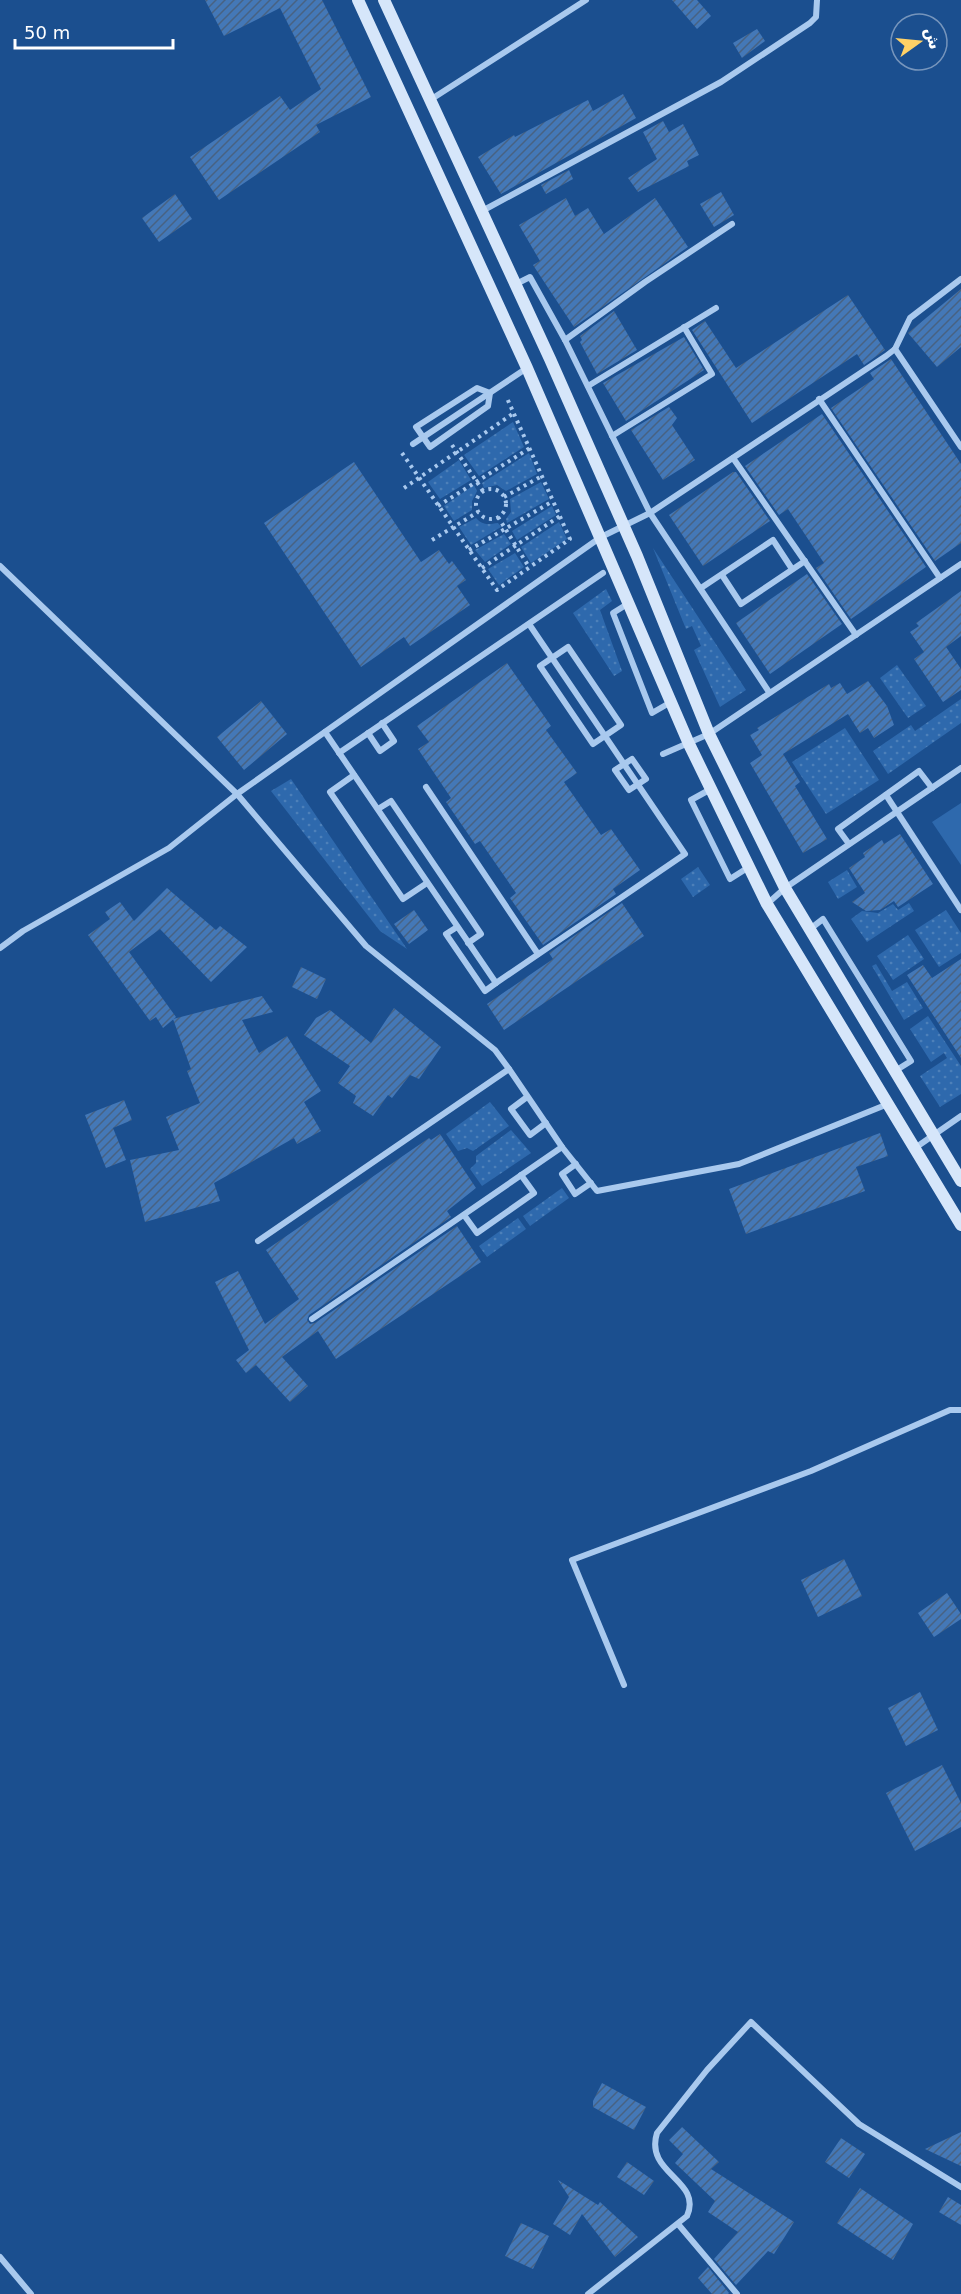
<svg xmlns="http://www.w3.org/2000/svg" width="961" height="2294" font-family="'DejaVu Sans',Cairo,sans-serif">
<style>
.grass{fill:#2e69ad}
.park{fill:url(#park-dots)}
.building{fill:url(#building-hatch)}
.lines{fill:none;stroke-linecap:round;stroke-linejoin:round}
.path{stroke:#a9c9ee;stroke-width:4;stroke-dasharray:3 4.5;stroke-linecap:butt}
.street{stroke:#a9c9ee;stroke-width:6}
.secondary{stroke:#d6e6fa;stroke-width:12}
</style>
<defs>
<pattern id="park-dots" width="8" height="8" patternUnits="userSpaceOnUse" patternTransform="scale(1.5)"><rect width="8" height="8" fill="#2e69ad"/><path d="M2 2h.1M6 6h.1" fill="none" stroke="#4d80b9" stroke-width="1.8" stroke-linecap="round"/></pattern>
<pattern id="building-hatch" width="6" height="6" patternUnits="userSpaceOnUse" patternTransform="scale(1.5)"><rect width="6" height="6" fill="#4478b7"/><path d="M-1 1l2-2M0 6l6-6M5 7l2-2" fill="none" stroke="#486282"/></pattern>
</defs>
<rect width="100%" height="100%" fill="#1b4f8f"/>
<polygon class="grass" points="961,803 961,865 932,822"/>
<g class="park">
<polygon points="513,422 524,447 479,476 464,455"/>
<polygon points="529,453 537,474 506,491 497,485 484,488 482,483"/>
<polygon points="459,460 471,480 440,499 428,482"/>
<polygon points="541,482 549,499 507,523 506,519 511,512 510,499"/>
<polygon points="474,485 477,491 472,501 472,510 454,521 444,506"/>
<polygon points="552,506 556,515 517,540 512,531"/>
<path d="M476 518C483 526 489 524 498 523L501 527 471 545 459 527Z"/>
<polygon points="559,522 567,539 531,563 521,547"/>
<polygon points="504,534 511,544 485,562 475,550"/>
<polygon points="653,548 746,690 720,707 694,650 701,646 692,626 686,629"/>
<polygon points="515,553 524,567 499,585 488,569"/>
<polygon points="606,589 612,601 600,610 622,671 614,676 573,613"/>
<polygon points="897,665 926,706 908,718 880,678"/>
<polygon points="961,699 961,723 888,774 873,751 911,725 915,731"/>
<polygon points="845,728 879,780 826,814 792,762"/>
<polygon points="291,779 407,949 380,931 271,791"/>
<polygon points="698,867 710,885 693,897 681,879"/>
<polygon points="847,870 857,887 838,899 828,882"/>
<polygon points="909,903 914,911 867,942 851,919 862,911 878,913 893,904 898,910"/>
<polygon points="946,910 961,933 961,953 939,967 915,930"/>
<polygon points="908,935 924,959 893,980 877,956"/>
<polygon points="876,964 892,991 907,982 923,1008 904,1020 872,966"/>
<polygon points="928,1016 961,1066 961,1094 940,1107 920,1076 947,1058 944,1053 931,1062 910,1029"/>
<polygon points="490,1102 509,1126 473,1151 467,1148 458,1151 446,1134"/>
<polygon points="511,1130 531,1153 482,1186 470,1169 476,1163 476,1156"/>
<polygon points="562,1188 569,1198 530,1226 523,1216"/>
<polygon points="518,1218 526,1229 487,1257 479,1246"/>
</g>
<g class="building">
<polygon points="205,0 322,0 371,97 316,125 320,132 219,200 190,157 280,96 290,110 321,89 280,8 224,36"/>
<polygon points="672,0 697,0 711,16 697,29"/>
<polygon points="757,29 765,41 742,58 733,43"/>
<polygon points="623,94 636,118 501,194 478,157 514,135 515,137 588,100 593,111"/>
<polygon points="663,121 669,132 683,124 699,155 687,161 689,166 638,192 628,178 657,159 643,132"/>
<polygon points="569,170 573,179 546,194 541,185"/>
<polygon points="721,192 734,215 714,227 700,204"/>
<polygon points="175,194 192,219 159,242 142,218"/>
<polygon points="566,198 575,216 588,208 604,234 655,198 688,247 574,327 533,265 540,261 519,225"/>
<polygon points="961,289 961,347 937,367 908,333"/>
<polygon points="848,295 885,350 864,365 857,354 752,423 692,330 705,321 736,368"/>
<polygon points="614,311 637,350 597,374 580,342 582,340 580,336"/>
<polygon points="684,337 704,370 626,421 603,383"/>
<polygon points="891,359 961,464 961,543 935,561 831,408 874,379 870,373"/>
<polygon points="669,407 677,418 672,425 695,460 663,480 631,430"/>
<polygon points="822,414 926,567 851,619 816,568 824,563 788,509 779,515 745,466"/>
<polygon points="354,462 421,562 439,550 449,564 452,561 466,580 457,586 470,605 410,646 404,637 361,667 264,523"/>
<polygon points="733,472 736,472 770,521 703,566 669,515"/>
<polygon points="807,574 842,624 770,674 736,623"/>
<polygon points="961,591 961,636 946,647 961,669 961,690 943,702 914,659 924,652 910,632 919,626 916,623"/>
<polygon points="507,663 551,726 546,730 577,773 564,782 601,835 611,829 640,870 613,889 616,894 543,945 510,898 516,893 480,841 475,844 446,802 451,798 418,749 429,742 417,726"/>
<polygon points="868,681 887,706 894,725 874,738 868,728 860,733 848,714 783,754 800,782 795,786 827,839 803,853 750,763 762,755 750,735 759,730 757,728 829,684 831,688 840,683 847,694"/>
<polygon points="261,701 287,734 244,770 217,737"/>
<polygon points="900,834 933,884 898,907 894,901 880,910 866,911 852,902 865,893 849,868 865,857 863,853 882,840 884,844"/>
<polygon points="167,888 216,930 220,926 247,947 211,982 160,929 129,952 176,1017 163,1028 156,1017 150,1021 88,935 110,919 105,912 120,902 134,921"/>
<polygon points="622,903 644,936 504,1030 487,1004 553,959 549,953"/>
<polygon points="414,910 428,930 409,944 394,924"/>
<polygon points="961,959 961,1058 907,975 923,965 932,978"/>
<polygon points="301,967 326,979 317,999 292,987"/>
<polygon points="262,996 273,1012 242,1020 259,1053 287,1036 321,1091 304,1102 321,1131 297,1144 294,1138 214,1183 220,1201 145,1222 130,1160 179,1150 166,1117 200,1103 187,1071 191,1069 173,1019"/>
<polygon points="394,1008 441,1047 419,1079 410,1075 392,1098 388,1095 373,1116 353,1103 356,1096 338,1083 350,1066 304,1035 316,1018 330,1010 371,1043"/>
<polygon points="124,1100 132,1120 113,1128 126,1160 106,1168 85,1115"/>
<polygon points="880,1133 888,1156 856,1167 865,1191 746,1234 729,1189"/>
<polygon points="440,1134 476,1188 447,1211 451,1217 309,1315 307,1320 310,1324 315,1323 457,1226 481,1262 336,1359 318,1331 282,1357 308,1386 290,1402 256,1365 246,1373 236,1360 249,1350 215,1282 238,1271 265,1324 299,1299 266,1250 429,1138 431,1140"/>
<polygon points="844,1559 862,1596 818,1617 801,1580"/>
<polygon points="947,1593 961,1614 961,1619 934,1637 918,1613"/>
<polygon points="920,1692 938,1730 906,1746 888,1708"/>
<polygon points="942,1765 961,1803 961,1827 915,1851 886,1793"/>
<polygon points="602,2083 646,2107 634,2130 593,2107 593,2101"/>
<polygon points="682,2127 719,2162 711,2169 794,2222 774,2254 768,2251 736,2285 714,2259 738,2232 708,2212 715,2201 675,2163 683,2154 669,2140"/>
<polygon points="961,2132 961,2166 925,2149"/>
<polygon points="841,2138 865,2154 849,2178 825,2162"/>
<polygon points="627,2162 654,2181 644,2195 617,2177"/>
<polygon points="558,2180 598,2205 600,2202 638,2237 615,2257 582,2214 570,2235 553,2224 569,2197"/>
<polygon points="860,2188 913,2224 893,2260 837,2223"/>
<polygon points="948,2197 961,2205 961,2225 939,2212"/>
<polygon points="521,2223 549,2236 533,2269 505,2256"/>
<polygon points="708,2267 729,2293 728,2294 712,2294 698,2278"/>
</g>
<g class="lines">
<g class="path">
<polyline points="452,445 483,491"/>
<polyline points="402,453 497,590 570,539 506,396"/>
<polyline points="404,488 514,413"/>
<circle cx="491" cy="504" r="15"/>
<polyline points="504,497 542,476"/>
<polyline points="438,506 530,448"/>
<polyline points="498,517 529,567"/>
<polyline points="432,540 478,512"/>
<polyline points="469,550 553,501"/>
<polyline points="482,568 560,516"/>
</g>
<g class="street">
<polyline points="430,100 586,0"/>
<polyline points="482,211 721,82 810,23 816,17 817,0"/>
<polyline points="516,284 530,277 565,340 650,513 769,692"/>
<polyline points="565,340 645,282 732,224"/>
<polyline points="895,349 961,447"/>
<polyline points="588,386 716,308"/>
<polygon points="477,388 490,393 488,406 430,447 416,427"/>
<polyline points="819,399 940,578"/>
<polyline points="612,436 712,374 684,327"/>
<polyline points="413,444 527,368"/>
<polyline points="733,458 856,635"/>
<polyline points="0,566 237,794 366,946 495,1050 509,1069"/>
<polyline points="722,575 741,604 805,561"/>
<polyline points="701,588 773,540 792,569"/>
<polyline points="629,603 613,613 652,713 671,702"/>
<polygon points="568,647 621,725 593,744 540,666"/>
<polyline points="325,732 496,983 685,854 529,624"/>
<polyline points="368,733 380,751 394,741 382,723"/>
<polyline points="339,753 603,573"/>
<polyline points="663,754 709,734 961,564"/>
<polygon points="632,759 646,779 629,790 615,770"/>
<polyline points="354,775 330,792 403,899 427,883"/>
<polyline points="426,787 538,954"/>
<polyline points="711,789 691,800 730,879 749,867"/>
<polyline points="886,795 961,910"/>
<polyline points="378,809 391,801 481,934 468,943"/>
<polyline points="849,844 838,829 919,771 932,788"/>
<polyline points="767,904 785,888 961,768"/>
<polyline points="457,927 446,934 485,991 496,983"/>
<polyline points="810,929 823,919 911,1061 895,1071"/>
<polyline points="0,948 23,931 169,848 237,794 601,537 650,513 886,356 895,349 910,318 961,279"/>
<polyline points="527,1097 511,1109 530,1135 546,1123"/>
<polyline points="562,1147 597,1191 739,1164 888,1104"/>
<polyline points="915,1148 961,1116"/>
<polyline points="576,1164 562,1174 575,1194 591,1183"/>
<polyline points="464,1215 477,1233 534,1193 521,1175"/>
<polyline points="258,1241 509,1069 562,1147 312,1319"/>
<polyline points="624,1685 572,1560 811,1471 950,1410 961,1410"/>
<polyline points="678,2224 737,2294"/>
<polyline points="0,2257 31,2294"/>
<path d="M588 2294 687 2216C703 2180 644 2174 657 2133L707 2070 751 2022 859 2124 961 2187"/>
</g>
<g class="secondary">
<polyline points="358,0 527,368 689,744 767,904 961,1225"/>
<polyline points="384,0 550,359 637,556 709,734 785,888 961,1181"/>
</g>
</g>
<g transform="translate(919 42) rotate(75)"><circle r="28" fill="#1b4f8f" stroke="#7695bc" stroke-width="1.5"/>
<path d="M0-4.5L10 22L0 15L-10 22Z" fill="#ffd166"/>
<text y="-9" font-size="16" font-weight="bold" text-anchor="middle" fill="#ffffff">ش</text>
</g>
<path d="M15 39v9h158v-9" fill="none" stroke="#ffffff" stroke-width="3"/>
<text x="24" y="39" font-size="18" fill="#ffffff" stroke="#1b4f8f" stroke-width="4.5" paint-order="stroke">50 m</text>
</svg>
